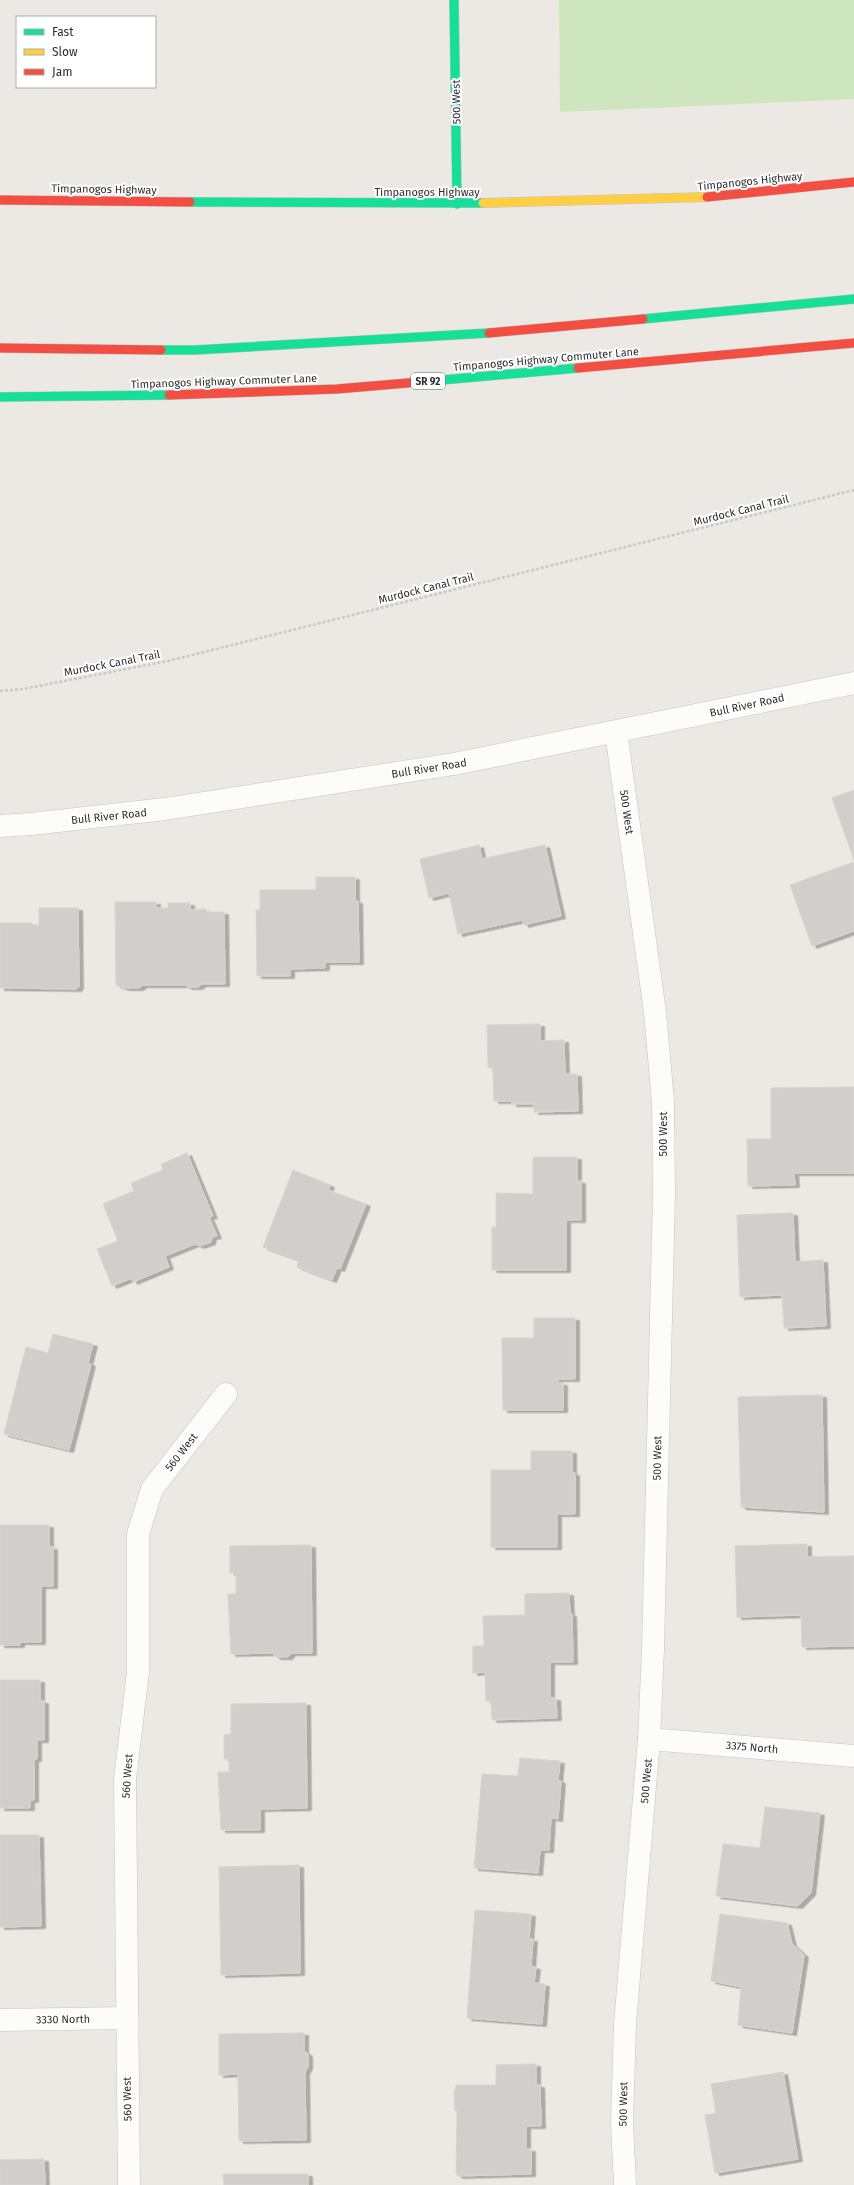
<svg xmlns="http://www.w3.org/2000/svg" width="854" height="2185" font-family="'Fira Sans',sans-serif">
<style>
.green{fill:#cee6be}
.building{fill:#d1cecb;stroke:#d7d4d0;filter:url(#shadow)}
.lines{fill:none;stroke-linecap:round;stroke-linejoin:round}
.street-casing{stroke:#c5c4c5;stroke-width:23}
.fast-casing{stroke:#c5c4c5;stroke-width:10}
.slow-casing{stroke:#c5c4c5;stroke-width:10}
.jam-casing{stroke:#c5c4c5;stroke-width:10}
.path{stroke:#c9c9c8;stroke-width:2.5;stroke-dasharray:3 2;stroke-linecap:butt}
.street{stroke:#fcfcfb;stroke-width:22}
.fast{stroke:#16e098;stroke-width:9}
.slow{stroke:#ffcf43;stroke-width:9}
.jam{stroke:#f24e42;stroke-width:9}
.labels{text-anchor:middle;stroke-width:4;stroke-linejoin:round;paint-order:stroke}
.shield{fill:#fff;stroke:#6d6d6d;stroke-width:1}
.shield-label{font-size:10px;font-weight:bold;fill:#2e2e2e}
.street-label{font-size:11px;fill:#2e2e2e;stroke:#fff}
</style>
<defs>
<filter id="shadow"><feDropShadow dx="4.5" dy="2.5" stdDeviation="0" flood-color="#0004"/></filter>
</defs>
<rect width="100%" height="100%" fill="#ece8e4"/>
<polygon class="green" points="559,0 854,0 854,99 560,112"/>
<g class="building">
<polygon points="854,790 854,860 832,798"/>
<polygon points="479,845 482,859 545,845 561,916 524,925 522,920 458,934 449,893 429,898 420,859"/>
<polygon points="854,862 854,931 812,946 790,885"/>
<polygon points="316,877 355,877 355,901 358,901 359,962 325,962 325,968 290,969 290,976 257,976 256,910 260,910 260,890 316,890"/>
<polygon points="115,902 156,902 156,908 168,908 168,903 190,903 190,910 206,909 206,912 224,912 225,984 202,984 198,987 188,987 185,985 143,985 139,988 125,988 116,985"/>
<polygon points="39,908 78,908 79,987 77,989 0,988 0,923 32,923 32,925 39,925"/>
<polygon points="540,1024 540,1041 564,1040 565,1074 577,1074 578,1111 534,1112 534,1104 512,1104 512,1101 494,1101 493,1067 488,1068 487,1025"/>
<polygon points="854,1087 854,1173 794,1173 795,1185 748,1186 747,1139 771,1139 771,1088"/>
<polygon points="187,1153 213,1216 209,1217 217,1236 212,1237 211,1242 200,1246 195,1244 165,1256 169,1267 133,1282 132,1278 112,1286 97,1249 118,1241 103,1204 134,1191 131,1183 163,1170 161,1164"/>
<polygon points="533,1157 577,1157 577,1181 581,1181 581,1220 566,1220 566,1270 492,1270 492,1227 496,1227 496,1193 533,1194"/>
<polygon points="293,1170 330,1185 328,1190 366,1204 340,1269 337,1268 332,1280 297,1267 299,1260 263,1247"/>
<polygon points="793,1213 795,1262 823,1260 826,1326 784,1328 782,1295 740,1297 737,1215"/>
<polygon points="534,1318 575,1318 575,1379 558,1379 558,1383 563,1383 563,1410 503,1410 502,1338 534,1338"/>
<polygon points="53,1334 93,1344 88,1363 91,1364 69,1450 4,1434 26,1347 48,1353"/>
<polygon points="822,1395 824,1512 741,1507 738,1397"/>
<polygon points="531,1451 572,1451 572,1473 575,1473 575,1514 557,1514 557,1547 491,1547 491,1470 531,1470"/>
<polygon points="0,1525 49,1525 49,1547 53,1547 53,1586 41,1586 41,1642 20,1642 20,1645 0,1645"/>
<polygon points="807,1544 807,1557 854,1556 854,1646 802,1647 801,1615 737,1617 735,1546"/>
<polygon points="311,1545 312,1653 291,1653 288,1657 276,1657 272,1653 231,1654 228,1594 236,1594 236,1573 230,1573 230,1546"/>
<polygon points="569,1593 570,1614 572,1614 573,1662 550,1662 550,1698 556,1698 557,1718 492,1720 491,1701 486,1701 485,1672 473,1673 473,1646 484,1646 483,1616 525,1615 525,1594"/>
<polygon points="0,1680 40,1680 40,1701 44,1701 44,1740 37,1740 37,1759 34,1759 34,1800 30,1800 30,1808 0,1808"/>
<polygon points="306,1703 307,1808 260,1809 260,1830 221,1830 218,1772 229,1772 229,1759 224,1759 224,1735 231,1734 231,1704"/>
<polygon points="520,1758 560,1761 558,1780 561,1781 558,1819 551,1818 549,1850 540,1850 538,1873 474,1868 482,1774 518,1776"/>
<polygon points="765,1807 820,1813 811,1893 798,1906 716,1896 723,1844 760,1848"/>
<polygon points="0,1835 39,1835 41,1926 0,1927"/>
<polygon points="299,1865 300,1973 221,1975 219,1867"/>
<polygon points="475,1910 531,1914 529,1939 533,1939 531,1966 536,1967 534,1983 545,1984 542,2024 467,2018"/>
<polygon points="720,1914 787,1923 792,1944 804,1955 792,2033 738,2025 741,1987 711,1981"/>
<polygon points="304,2033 304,2051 308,2054 308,2067 305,2072 306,2140 239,2141 238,2074 219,2075 219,2034"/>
<polygon points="536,2064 536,2085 540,2085 541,2126 526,2126 526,2149 531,2149 531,2174 458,2176 456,2174 457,2111 455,2111 454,2089 456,2089 456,2085 496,2085 496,2065"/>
<polygon points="783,2072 798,2159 715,2173 705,2115 716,2113 711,2084"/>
<polygon points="44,2159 45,2185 0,2185 0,2160"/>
<polygon points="223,2174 308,2174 308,2185 224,2185"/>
</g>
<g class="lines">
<defs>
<g id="street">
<polyline points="616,732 655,1012 663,1102 664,1193 653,1649 649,1739 625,2024 622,2123 625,2185"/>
<polyline points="0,826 31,824 165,809 454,764 854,683"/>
<polyline points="649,1739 854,1756"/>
<polyline points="0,2020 125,2018"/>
<polyline points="129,2185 125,1779 138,1672 138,1534 152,1489 226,1394"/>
</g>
<g id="fast">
<polyline points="454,0 457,204"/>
<polyline points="190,202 483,203"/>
<polyline points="643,319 854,299"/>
<polyline points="161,350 195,350 489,333"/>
<polyline points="419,382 578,368"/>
<polyline points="0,397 169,395"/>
</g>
<polyline id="slow" points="483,203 707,197"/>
<g id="jam">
<polyline points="707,197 854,182"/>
<polyline points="0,200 190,202"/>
<polyline points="489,333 643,319"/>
<polyline points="0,348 161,350"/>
<polyline points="578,368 854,343"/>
<polyline points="169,395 337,389 419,382"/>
</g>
</defs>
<use href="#street" class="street-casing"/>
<use href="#fast" class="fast-casing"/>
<use href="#slow" class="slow-casing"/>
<use href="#jam" class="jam-casing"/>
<polyline class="path" points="0,691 23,689 168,661 854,490"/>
<use href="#street" class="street"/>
<use href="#fast" class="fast"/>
<use href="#slow" class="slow"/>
<use href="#jam" class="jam"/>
</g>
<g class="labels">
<rect class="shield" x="411" y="373" width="34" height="16" rx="3"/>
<g class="shield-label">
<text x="428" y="385">SR 92</text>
</g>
<g class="street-label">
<text transform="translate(456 102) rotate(-91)" y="4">500 West</text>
<text transform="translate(750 181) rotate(-6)" y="4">Timpanogos Highway</text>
<text transform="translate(104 189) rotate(1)" y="4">Timpanogos Highway</text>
<text x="427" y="196">Timpanogos Highway</text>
<text transform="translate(546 359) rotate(-5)" y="4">Timpanogos Highway Commuter Lane</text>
<text transform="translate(224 381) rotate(-2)" y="4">Timpanogos Highway Commuter Lane</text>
<text transform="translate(741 510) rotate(-14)" y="4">Murdock Canal Trail</text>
<text transform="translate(426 588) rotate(-14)" y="4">Murdock Canal Trail</text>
<text transform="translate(112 663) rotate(-11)" y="4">Murdock Canal Trail</text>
<text transform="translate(747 705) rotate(-12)" y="4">Bull River Road</text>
<text transform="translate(429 768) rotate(-9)" y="4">Bull River Road</text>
<text transform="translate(627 812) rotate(82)" y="4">500 West</text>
<text transform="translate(109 816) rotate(-6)" y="4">Bull River Road</text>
<text transform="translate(663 1134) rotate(-90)" y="4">500 West</text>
<text transform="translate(181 1452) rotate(-52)" y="4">560 West</text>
<text transform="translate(657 1458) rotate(-89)" y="4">500 West</text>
<text transform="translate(752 1747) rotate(5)" y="4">3375 North</text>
<text transform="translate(127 1776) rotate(-86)" y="4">560 West</text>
<text transform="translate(646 1781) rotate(-85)" y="4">500 West</text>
<text transform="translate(63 2019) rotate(-1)" y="4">3330 North</text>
<text transform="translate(127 2099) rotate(-91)" y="4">560 West</text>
<text transform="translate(623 2104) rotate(-89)" y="4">500 West</text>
</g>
</g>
<rect x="16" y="16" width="140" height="72" fill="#ffffff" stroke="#ababab"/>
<rect x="24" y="29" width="20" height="6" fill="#16e098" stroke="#ababab"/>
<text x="52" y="36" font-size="12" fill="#2e2e2e">Fast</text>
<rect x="24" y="49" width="20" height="6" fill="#ffcf43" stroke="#ababab"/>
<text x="52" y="56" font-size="12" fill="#2e2e2e">Slow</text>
<rect x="24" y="69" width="20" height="6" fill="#f24e42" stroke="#ababab"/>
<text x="52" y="76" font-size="12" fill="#2e2e2e">Jam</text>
</svg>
